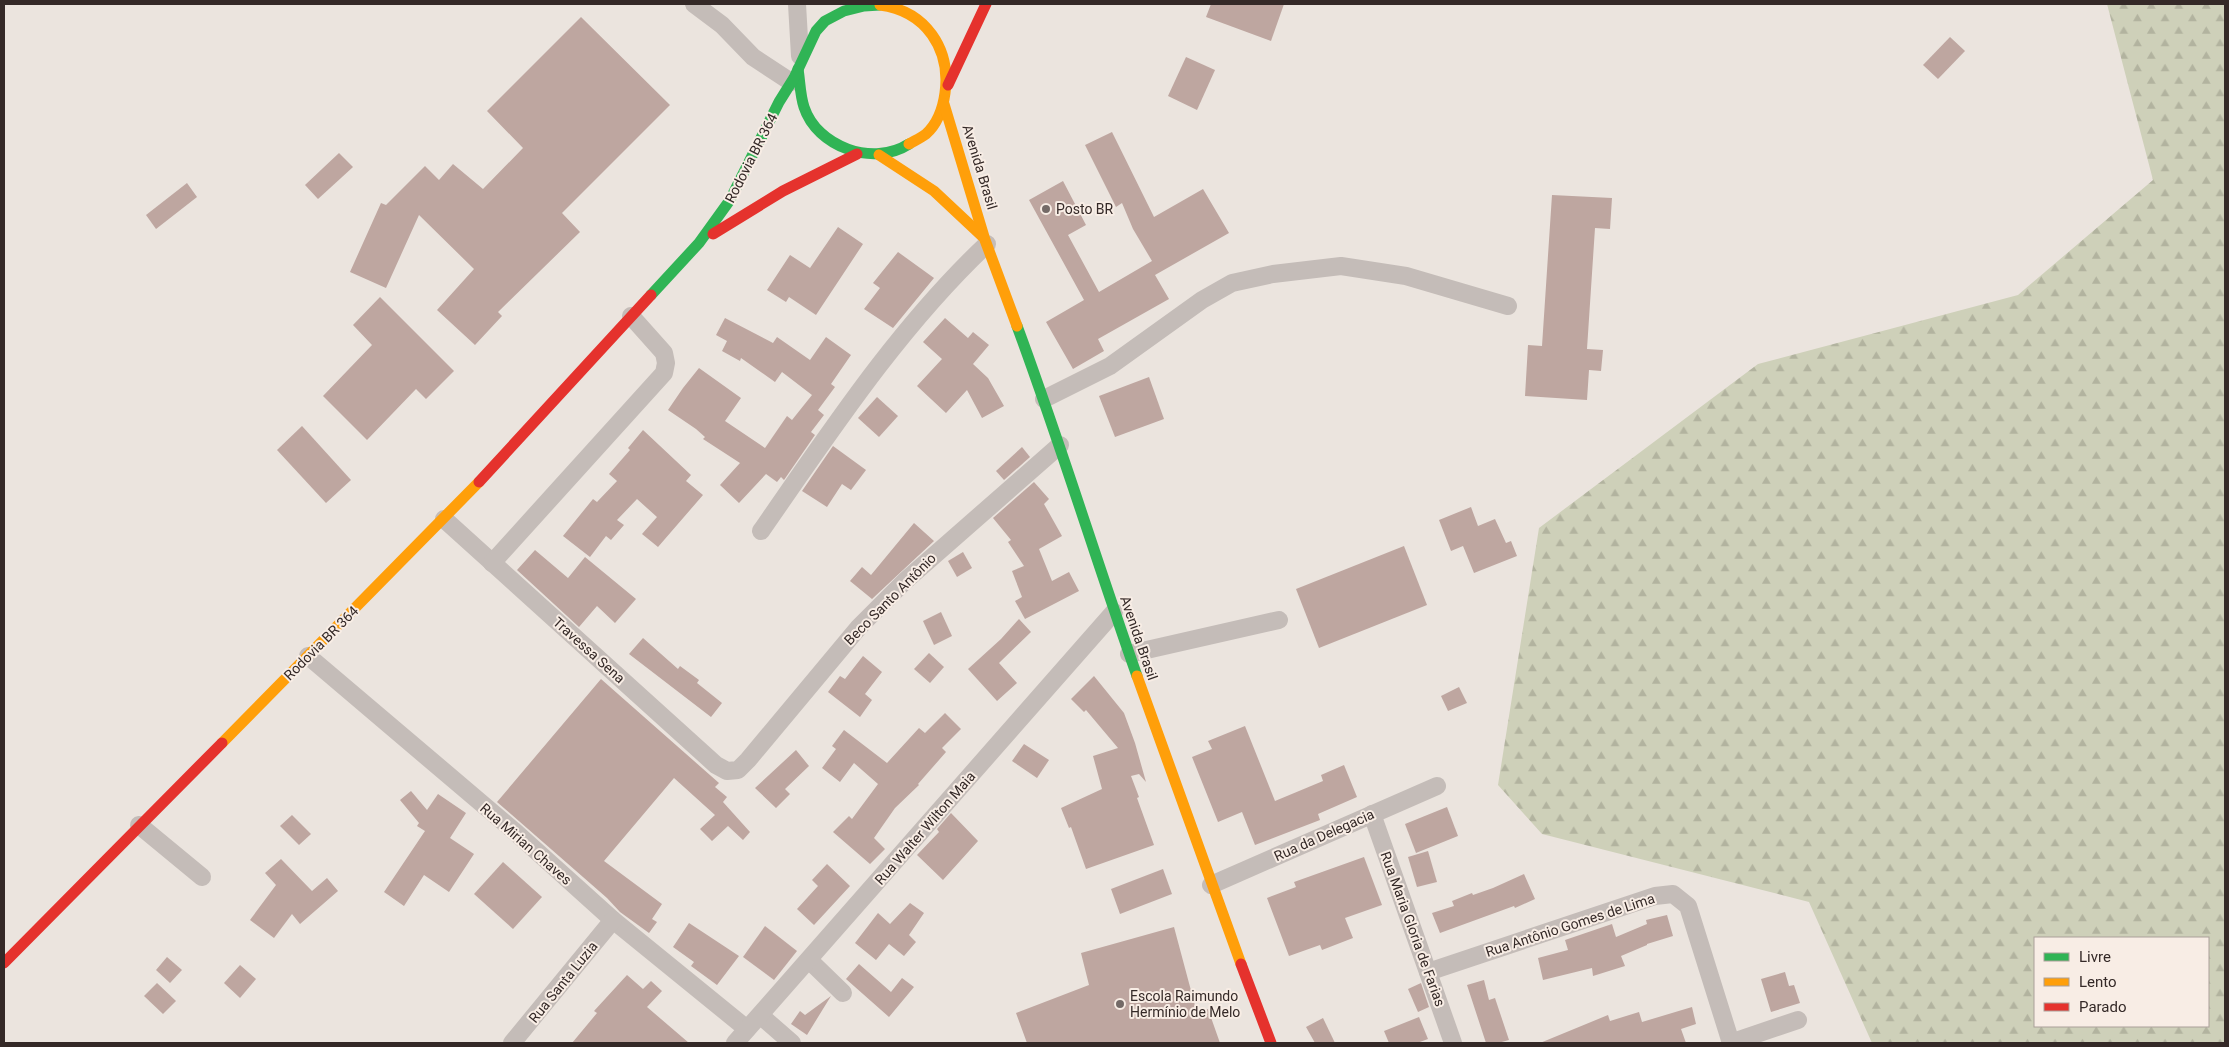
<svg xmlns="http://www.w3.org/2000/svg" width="2229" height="1047" font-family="Roboto,sans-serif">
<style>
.forest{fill:url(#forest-firs);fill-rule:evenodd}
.building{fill:#bea6a0}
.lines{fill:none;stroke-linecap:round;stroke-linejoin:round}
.street{stroke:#c4bcb8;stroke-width:18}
.fast{stroke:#30b455;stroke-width:11}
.slow{stroke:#ff9f0a;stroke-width:11}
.jam{stroke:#e5322d;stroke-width:11}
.poi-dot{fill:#746a67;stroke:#f8ede5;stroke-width:2}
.labels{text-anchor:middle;stroke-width:4;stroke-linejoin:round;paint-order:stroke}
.street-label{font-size:14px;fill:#342927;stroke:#f8ede5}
.poi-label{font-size:14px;fill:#342927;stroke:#f8ede5;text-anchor:start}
</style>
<defs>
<pattern id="forest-firs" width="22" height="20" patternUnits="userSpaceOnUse" patternTransform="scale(1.25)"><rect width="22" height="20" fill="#ced0b9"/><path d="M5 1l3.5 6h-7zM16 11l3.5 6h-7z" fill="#b2b39f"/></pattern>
</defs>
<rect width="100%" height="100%" fill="#ebe4de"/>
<path class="forest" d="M2107 4H2225V1043H1872L1809 902 1542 834 1498 785 1539 528 1758 364 2018 295 2153 180ZM2035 938H2208V1026H2035Z"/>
<g class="building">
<polygon points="1211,4 1284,4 1271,41 1206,17"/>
<polygon points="581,17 670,105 562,213 580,232 498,312 502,316 475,345 437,310 474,269 419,215 386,288 350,272 381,203 386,205 425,166 439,180 453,164 483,189 523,148 487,111"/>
<polygon points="1950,37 1965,51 1938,79 1923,65"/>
<polygon points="1186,57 1215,70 1197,110 1168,96"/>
<polygon points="1112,132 1154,217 1203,189 1229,233 1155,275 1169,299 1098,339 1104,351 1073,369 1046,322 1084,300 1029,200 1063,181 1086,225 1068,235 1099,292 1152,261 1133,229 1122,203 1116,207 1085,145"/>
<polygon points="339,153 353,167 318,199 305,185"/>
<polygon points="187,183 197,197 156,229 146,215"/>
<polygon points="1552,195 1612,198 1610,229 1595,228 1587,349 1603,350 1601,371 1589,370 1587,400 1525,396 1528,345 1542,346"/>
<polygon points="838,227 863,244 816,315 789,297 786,302 767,290 790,255 810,268"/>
<polygon points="898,252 934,278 893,328 864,309 880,288 873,283"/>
<polygon points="380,297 454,371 426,399 416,389 367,440 323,396 372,345 353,325"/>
<polygon points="725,318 773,343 777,337 810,360 826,337 851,355 831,384 835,387 818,410 824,415 811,432 815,435 784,480 781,477 777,482 766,474 739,503 720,485 740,463 703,439 705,437 696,429 668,410 683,388 699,368 741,398 725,421 765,448 787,416 792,420 812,395 782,372 775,382 741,358 740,361 722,351 727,341 716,335"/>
<polygon points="945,318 968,338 973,332 989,345 973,364 988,378 1004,406 982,418 967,390 946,413 917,386 942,359 923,342"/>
<polygon points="1149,377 1164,419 1115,437 1099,396"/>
<polygon points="877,397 898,416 879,437 858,418"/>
<polygon points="302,426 351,480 326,503 277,450"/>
<polygon points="643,430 691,475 686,481 703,495 658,547 642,534 657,517 637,499 617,520 624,525 611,540 606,536 590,557 563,536 593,499 597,502 617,481 609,474 630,450 628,448"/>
<polygon points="833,446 866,470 851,490 842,484 827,507 802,491"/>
<polygon points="1022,447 1030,457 1004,480 996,471"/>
<polygon points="1034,482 1049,499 1044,504 1062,536 1039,549 1052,581 1069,572 1079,591 1025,619 1015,601 1022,597 1012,571 1024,566 1008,542 1011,540 993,518"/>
<polygon points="1471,507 1478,526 1495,519 1506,543 1511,541 1517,556 1474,573 1463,546 1451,551 1439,520"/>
<polygon points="914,523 934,541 872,599 850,581 862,567 871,575"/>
<polygon points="1404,546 1427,605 1319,648 1296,589"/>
<polygon points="535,550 568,578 585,557 636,599 615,623 597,606 579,627 517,570"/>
<polygon points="963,552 972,568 957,577 948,561"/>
<polygon points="941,612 952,636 934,645 923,621"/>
<polygon points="1019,619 1031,632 999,663 1017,683 997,701 968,669 1001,639"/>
<polygon points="643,638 678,669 680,666 699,680 697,683 722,703 711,717 629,654"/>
<polygon points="929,653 944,667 930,683 914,669"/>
<polygon points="863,656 882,672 865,694 872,700 860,717 828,692 840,676 845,679"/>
<polygon points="1094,676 1124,713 1135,743 1146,782 1139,774 1131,776 1139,797 1137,798 1154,845 1086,869 1071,827 1069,828 1061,808 1102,789 1093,756 1118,748 1086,710 1084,712 1071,699"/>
<polygon points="601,679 719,783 715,787 727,797 723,802 750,832 743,840 728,826 712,841 700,829 715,815 674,778 604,861 662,904 652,919 657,922 649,933 620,912 607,898 497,802"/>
<polygon points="1459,687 1467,703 1448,711 1441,696"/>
<polygon points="945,713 961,729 942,748 946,752 918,784 919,785 895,808 874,838 885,849 870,864 833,832 849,816 852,819 878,784 854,763 840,782 822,768 836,749 832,746 844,730 887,763 919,728 925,733"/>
<polygon points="1245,726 1275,801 1323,781 1321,775 1344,765 1357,797 1318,814 1320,820 1255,845 1242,812 1218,822 1192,757 1212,749 1208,741"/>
<polygon points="1024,744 1049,760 1037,778 1012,761"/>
<polygon points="796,750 809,766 785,789 790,794 776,808 755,788"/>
<polygon points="411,791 427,810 438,794 466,813 450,838 474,854 449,892 424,875 404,906 384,892 425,831 417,826 419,823 400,800"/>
<polygon points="1447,807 1458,836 1416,853 1405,824"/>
<polygon points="951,813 978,841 943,880 917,855 939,832 937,829"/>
<polygon points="292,815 311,834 299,845 280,826"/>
<polygon points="1428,851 1437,882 1417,887 1408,857"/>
<polygon points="1364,857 1382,905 1345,918 1353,938 1322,950 1320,945 1289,956 1267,898 1296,887 1294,882"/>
<polygon points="281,859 312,891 327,878 338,891 300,924 292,914 274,938 250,920 276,885 265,873"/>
<polygon points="503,862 542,897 513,929 474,894"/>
<polygon points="827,864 850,886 814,925 797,909 818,886 812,880"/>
<polygon points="1163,869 1172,894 1120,914 1111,889"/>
<polygon points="1524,874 1535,899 1515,908 1514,906 1440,933 1432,913 1454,906 1452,901 1472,893 1473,895 1493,888"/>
<polygon points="910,903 924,913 909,935 916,942 904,956 889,944 876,960 855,943 878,913 890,924"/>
<polygon points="1667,915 1673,936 1647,944 1647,945 1621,956 1625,966 1593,976 1592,968 1543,980 1538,958 1568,950 1565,940 1612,924 1616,937 1647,924 1646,920"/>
<polygon points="689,923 739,956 717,985 691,966 694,962 673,947"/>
<polygon points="765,926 797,951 774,980 743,957"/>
<polygon points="1174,927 1197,1013 1208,1009 1220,1043 1027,1043 1016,1013 1089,985 1081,953"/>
<polygon points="167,957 182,970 170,983 156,970"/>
<polygon points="859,964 891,992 902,978 914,987 889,1017 846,979"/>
<polygon points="240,965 256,979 240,998 224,983"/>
<polygon points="1785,972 1789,986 1794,985 1800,1003 1771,1012 1761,979"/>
<polygon points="627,975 643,989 651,981 662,991 647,1007 689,1043 572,1043 597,1013 594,1011"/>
<polygon points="1484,980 1489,1000 1495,998 1509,1040 1498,1043 1486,1043 1467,985"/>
<polygon points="157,983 176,1001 163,1014 144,996"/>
<polygon points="1421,983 1429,1007 1418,1012 1408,989"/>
<polygon points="831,996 807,1035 791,1024 800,1011 805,1015"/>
<polygon points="1692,1007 1696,1024 1681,1029 1686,1043 1540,1043 1608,1015 1610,1021 1639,1012 1642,1022"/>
<polygon points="1419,1017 1428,1039 1417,1043 1389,1043 1384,1031"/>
<polygon points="1323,1018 1335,1043 1315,1043 1306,1027"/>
</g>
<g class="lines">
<g class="street">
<polyline points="694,4 722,25 753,57 791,82"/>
<polyline points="797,4 800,56"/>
<polyline points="1044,399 1110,366 1202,300 1232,283 1273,274 1341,266 1406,276 1508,306"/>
<polyline points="444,519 716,765 727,771 738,770 748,760 859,627 905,581 1060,445"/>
<path d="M761 531C830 432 898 328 987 244"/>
<polyline points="492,563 664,373 666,363 664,353 631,316"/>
<polyline points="1129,654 1279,620"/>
<polyline points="308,656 513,830 613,920 747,1029"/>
<polyline points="1372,814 1453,1043"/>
<polyline points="139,825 202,877"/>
<polyline points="1211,885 1437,786"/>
<polyline points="809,960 843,993"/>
<polyline points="1428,972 1655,896 1673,894 1688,906 1731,1043"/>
<polyline points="761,1016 792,1043"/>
<polyline points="512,1043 613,920"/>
<polyline points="735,1043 1114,612"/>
<polyline points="1730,1043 1798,1020"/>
</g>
<g class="fast">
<path d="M798 69C800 81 800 95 804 107 817 147 873 167 909 144"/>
<polyline points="651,295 699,243 730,200 779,102 794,78 816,31 825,21 844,11 864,6 880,5"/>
<path d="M1017 326C1060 442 1096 560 1137 676"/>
</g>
<g class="slow">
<path d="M880 5C926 11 951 49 945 93 943 108 937 124 926 134 921 138 914 141 909 144"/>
<polyline points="944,104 985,240 1017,326"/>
<polyline points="879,155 934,191 982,236"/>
<polyline points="1137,676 1241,964"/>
<polyline points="222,743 479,482"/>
</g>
<g class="jam">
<polyline points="948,85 986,4"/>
<polyline points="713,234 783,191 857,154"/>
<polyline points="479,482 651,295"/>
<polyline points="4,963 222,743"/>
<polyline points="1241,964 1271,1043"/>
</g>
</g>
<g class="poi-dot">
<circle cx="1046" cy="209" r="5"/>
<circle cx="1120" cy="1004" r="5"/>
</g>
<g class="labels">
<g class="street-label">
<text transform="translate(751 158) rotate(-63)" y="5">Rodovia BR 364</text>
<text transform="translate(980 167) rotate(73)" y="5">Avenida Brasil</text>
<text transform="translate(890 599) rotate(-45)" y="5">Beco Santo Antônio</text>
<text transform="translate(1139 638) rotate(71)" y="5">Avenida Brasil</text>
<text transform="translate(321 643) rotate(-45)" y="5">Rodovia BR 364</text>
<text transform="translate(589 650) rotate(42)" y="5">Travessa Sena</text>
<text transform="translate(925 828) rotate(-49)" y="5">Rua Walter Wilton Maia</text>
<text transform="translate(1324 835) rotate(-24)" y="5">Rua da Delegacia</text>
<text transform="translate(526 844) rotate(41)" y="5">Rua Mirian Chaves</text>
<text transform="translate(1570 925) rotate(-18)" y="5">Rua Antônio Gomes de Lima</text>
<text transform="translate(1413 929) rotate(70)" y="5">Rua Maria Gloria de Farias</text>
<text transform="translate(563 982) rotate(-51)" y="5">Rua Santa Luzia</text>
</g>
<g class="poi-label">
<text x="1056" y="214">Posto BR</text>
<text x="1130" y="1001">Escola Raimundo<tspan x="1130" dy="16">Hermínio de Melo</tspan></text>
</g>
</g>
<rect width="2229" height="1047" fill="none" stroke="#342927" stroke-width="10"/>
<rect x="2034" y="937" width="175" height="90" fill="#f8ede5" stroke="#aa9f99"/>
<rect x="2044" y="953" width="25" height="8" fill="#30b455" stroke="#aa9f99"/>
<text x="2079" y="962" font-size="15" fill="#342927">Livre</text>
<rect x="2044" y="978" width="25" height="8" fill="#ff9f0a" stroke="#aa9f99"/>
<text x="2079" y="987" font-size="15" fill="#342927">Lento</text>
<rect x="2044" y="1003" width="25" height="8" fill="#e5322d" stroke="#aa9f99"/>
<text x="2079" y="1012" font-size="15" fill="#342927">Parado</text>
</svg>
